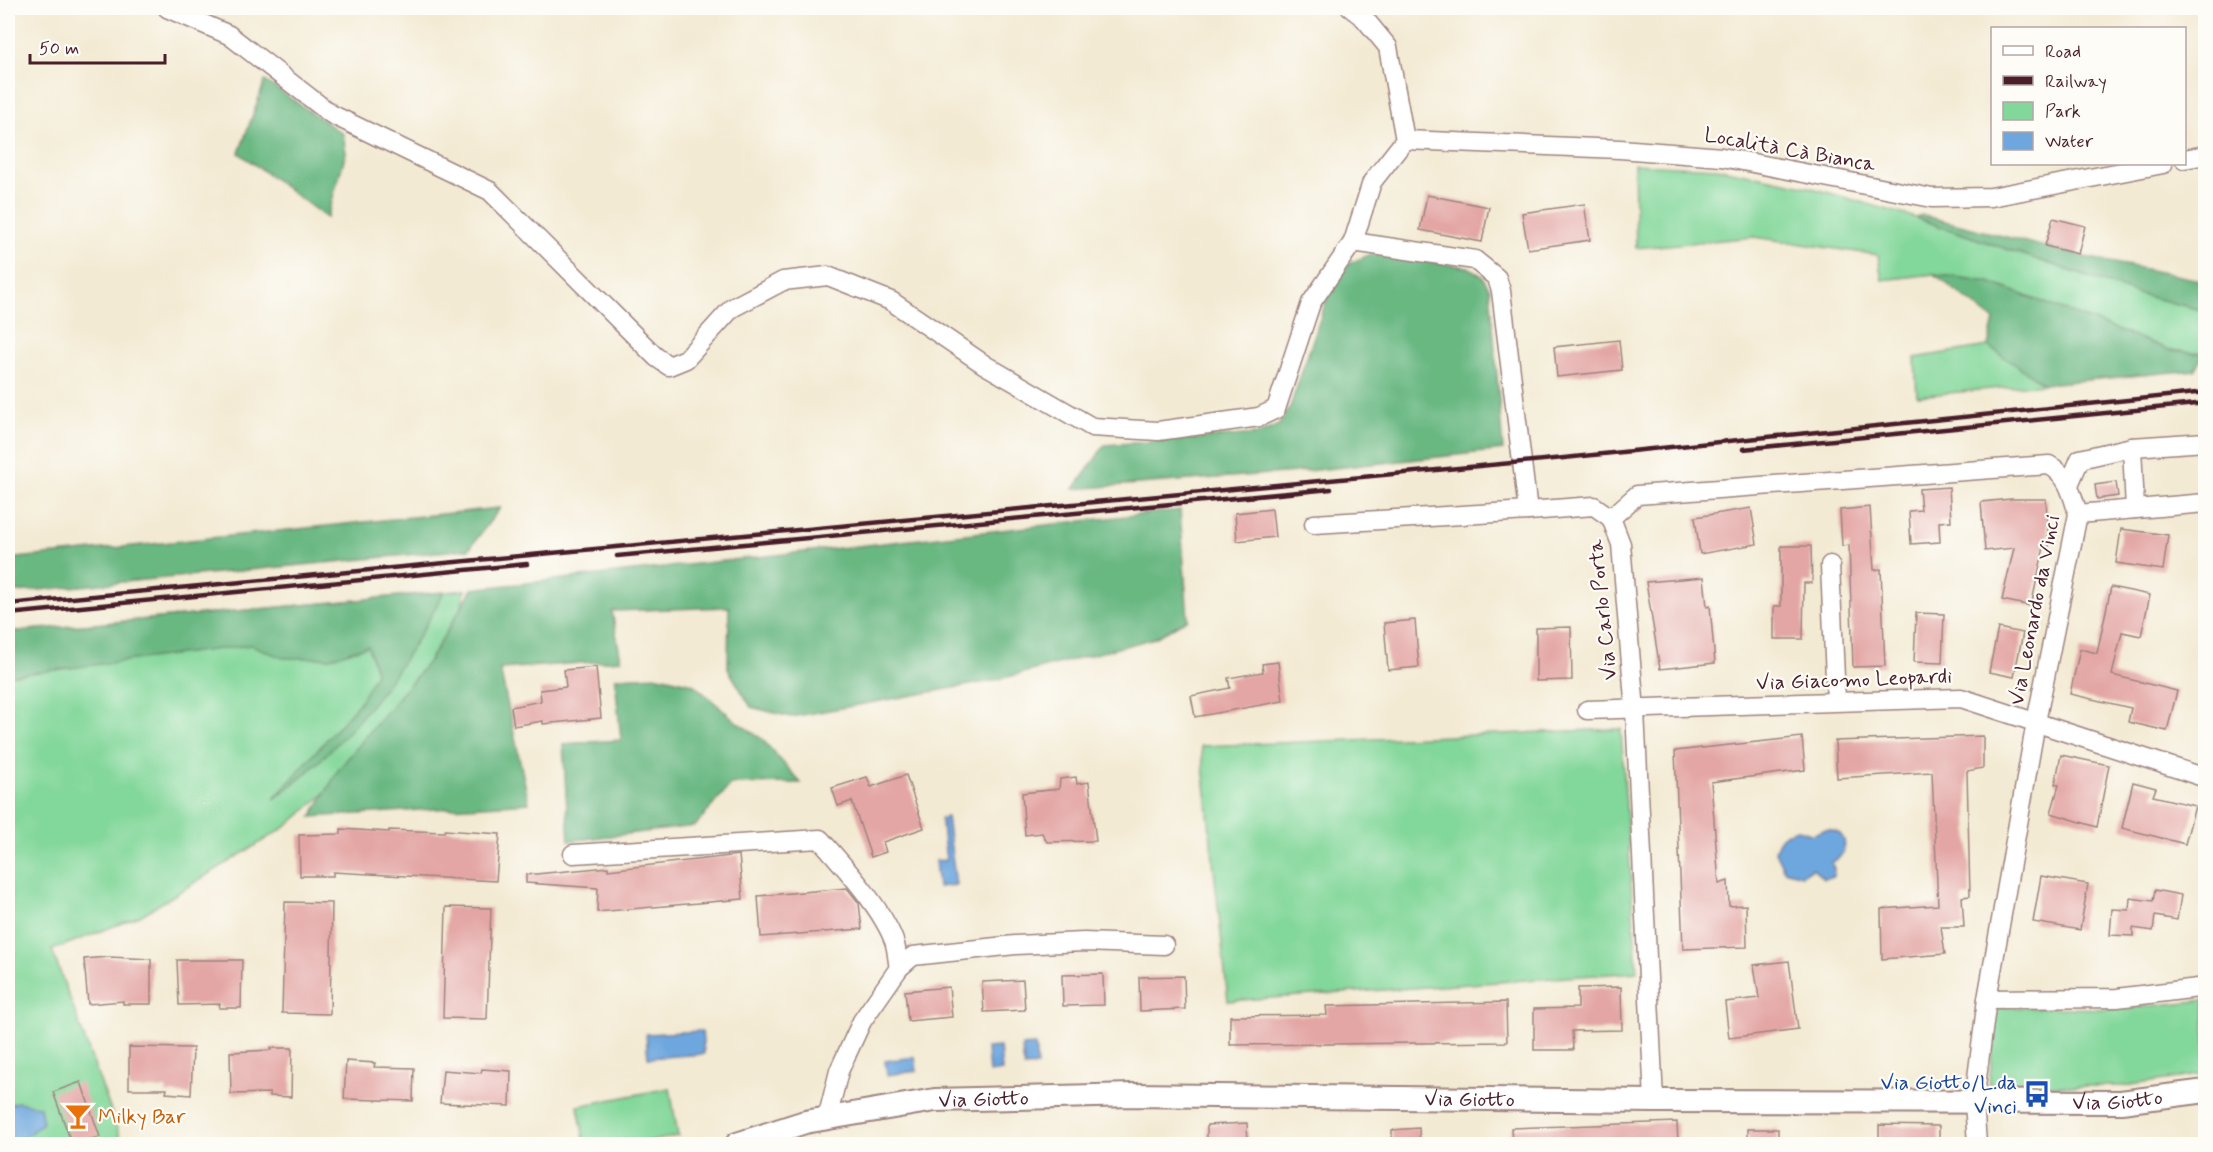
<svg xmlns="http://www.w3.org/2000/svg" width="2213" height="1152" font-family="Mynerve,sans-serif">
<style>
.green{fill:#82d79a;stroke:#667b62;stroke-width:1.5}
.forest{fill:#69b882;stroke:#5a6c56;stroke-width:1.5}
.water{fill:#6ea7de;stroke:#5c6384;stroke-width:1.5}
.building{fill:#e3a6a4}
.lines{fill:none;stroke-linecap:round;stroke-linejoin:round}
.minor-casing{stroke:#9e847f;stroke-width:21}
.tertiary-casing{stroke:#9e847f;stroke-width:26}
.minor{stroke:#fff;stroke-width:18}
.tertiary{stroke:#fff;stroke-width:22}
.rail{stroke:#4a1f2b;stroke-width:4.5}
.labels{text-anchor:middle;stroke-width:4.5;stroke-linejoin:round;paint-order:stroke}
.street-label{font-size:21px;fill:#4a1f2b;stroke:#fdfcf7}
.transit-label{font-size:21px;fill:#164399;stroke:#fdfcf7;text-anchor:end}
.food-label{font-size:21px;fill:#c56008;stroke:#fdfcf7;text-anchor:start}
</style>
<rect width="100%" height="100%" fill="#fdfcf7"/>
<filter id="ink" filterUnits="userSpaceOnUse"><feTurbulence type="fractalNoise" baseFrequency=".0167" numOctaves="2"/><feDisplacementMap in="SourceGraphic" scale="12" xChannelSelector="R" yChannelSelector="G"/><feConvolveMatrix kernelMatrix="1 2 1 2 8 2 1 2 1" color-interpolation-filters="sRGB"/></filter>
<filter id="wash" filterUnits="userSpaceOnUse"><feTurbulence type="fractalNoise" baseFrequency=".008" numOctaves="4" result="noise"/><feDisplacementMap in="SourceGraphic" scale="24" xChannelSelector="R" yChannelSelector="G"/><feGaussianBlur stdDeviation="1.35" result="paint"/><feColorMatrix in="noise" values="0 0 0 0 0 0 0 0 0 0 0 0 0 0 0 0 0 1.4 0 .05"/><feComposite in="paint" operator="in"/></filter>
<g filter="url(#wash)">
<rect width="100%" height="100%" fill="#f3ead3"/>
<g class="green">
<polygon points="1634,164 1717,168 1809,187 1916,218 2138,294 2205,311 2205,354 2170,350 1989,282 1934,274 1882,280 1878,255 1754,237 1636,248"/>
<polygon points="1988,346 2044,384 1917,396 1915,358"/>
<polygon points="465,590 458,623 346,775 287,826 140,916 52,950 123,1144 8,1144 8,632"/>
<polygon points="1621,729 1637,972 1228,1001 1201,746"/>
<polygon points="2205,1000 2205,1074 2124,1086 1989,1086 1996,1007 2122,1009"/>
<polygon points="670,1088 678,1136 636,1144 585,1144 578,1106"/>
</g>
<g class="forest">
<polygon points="265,81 343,134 346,153 327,218 239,153"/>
<polygon points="1921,215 2080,256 2205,281 2205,311 2138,294 1916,218"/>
<polygon points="1371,254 1468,267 1482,276 1490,289 1503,450 1297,472 1074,489 1105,445 1258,434 1279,425 1290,407 1332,284 1350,263"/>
<polygon points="1934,274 1989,282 2170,350 2205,354 2195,370 2044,384 1988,346 1994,320"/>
<polygon points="500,508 469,549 8,593 8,559"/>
<polygon points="1180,510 1188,619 1155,638 992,681 791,717 751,707 728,669 729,607 612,611 621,660 500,669 529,803 311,817 339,769 429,661 472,589"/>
<path d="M444 592C401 674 348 744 274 799L359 703 376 673 368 646 330 658H283L251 645 8 676V632Z"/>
<polygon points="659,676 693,684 737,722 762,739 801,783 731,784 695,826 569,841 563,744 621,740 615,678"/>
</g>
<g class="water">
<polygon points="947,817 956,885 938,887 935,861 946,860 941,818"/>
<path d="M1797 829 1813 835C1839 817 1859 848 1831 863L1834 868 1833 877 1823 879 1813 868 1802 875 1784 870 1775 852C1778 838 1784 833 1797 829Z"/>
<polygon points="702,1031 704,1054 648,1058 646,1034"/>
<polygon points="1035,1045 1037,1066 1024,1067 1022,1046"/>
<polygon points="1000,1047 1002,1071 989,1073 987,1048"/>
<polygon points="915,1057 917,1071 887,1075 885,1061"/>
<polygon points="18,1102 40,1107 43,1123 16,1144 8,1144 8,1105"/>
</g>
<g id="blocks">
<g class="building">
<polygon points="1427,195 1489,207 1482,242 1420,230"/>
<polygon points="1584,204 1590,240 1528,249 1522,213"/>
<polygon points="2053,218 2085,226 2078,254 2045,246"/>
<polygon points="1619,340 1622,370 1557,377 1554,347"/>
<polygon points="2116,482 2118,496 2097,499 2095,485"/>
<polygon points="1949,487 1951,521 1939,522 1940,542 1911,544 1909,511 1921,510 1919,489"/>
<polygon points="2011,499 2046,499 2049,547 2044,547 2031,606 2002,600 2014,548 1985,551 1981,502"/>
<polygon points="1870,507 1874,570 1881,569 1885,666 1853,667 1849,545 1842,546 1840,510"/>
<polygon points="1751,508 1757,544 1700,554 1695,517"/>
<polygon points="1272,509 1275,537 1237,541 1235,513"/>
<polygon points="2121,529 2168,535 2163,570 2116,563"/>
<polygon points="1781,546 1811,546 1812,583 1804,583 1803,639 1774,639 1774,606 1781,606"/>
<polygon points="1704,577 1707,607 1710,606 1715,663 1660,669 1646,582"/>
<polygon points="2111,587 2150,595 2141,636 2122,632 2112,675 2177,691 2167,731 2128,722 2131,708 2070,694 2080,649 2097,653"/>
<polygon points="1916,613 1944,614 1942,663 1914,662"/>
<polygon points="1415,620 1419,667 1388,670 1384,623"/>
<polygon points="1571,627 1572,680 1536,681 1536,628"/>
<polygon points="1998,628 2023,633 2014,677 1989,672"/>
<polygon points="1278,662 1283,701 1195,717 1191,696 1230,688 1228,678 1263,672 1262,664"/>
<polygon points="596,667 601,718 543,724 543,721 514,726 511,707 541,701 540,690 566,687 564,670"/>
<polygon points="1983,736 1983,768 1967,771 1970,896 1962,897 1964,927 1941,927 1945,954 1882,959 1881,909 1938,905 1932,772 1837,778 1835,741"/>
<polygon points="1802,737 1805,770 1711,782 1719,884 1728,881 1729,906 1746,905 1747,947 1683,949 1675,751"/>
<polygon points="2061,755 2109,765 2097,827 2051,813 2059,785 2055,784"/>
<polygon points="906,775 924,828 883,842 886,852 871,857 852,801 838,806 832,788 867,777 871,787"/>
<polygon points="1076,777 1077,784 1089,782 1096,841 1047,842 1042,833 1025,835 1022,793 1059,789 1060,779"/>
<polygon points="2133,782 2156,788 2153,796 2195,806 2185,844 2122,828"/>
<polygon points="341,829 389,832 389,830 444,832 445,830 500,834 496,881 333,872 333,876 300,876 299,835 341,834"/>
<polygon points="739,855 743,899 597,912 598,888 526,883 526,875 608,867 608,870"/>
<polygon points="2041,876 2088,884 2080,930 2033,922"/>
<polygon points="847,888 859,903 862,929 761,937 758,896"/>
<polygon points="2155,890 2181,895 2177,920 2155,916 2153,931 2133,928 2133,936 2110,935 2112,909 2129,910 2130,898 2153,901"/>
<polygon points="285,902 332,903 330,1014 282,1013"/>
<polygon points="446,907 491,908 487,1019 443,1018"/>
<polygon points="109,957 151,959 151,1004 123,1004 123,1001 88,1004 84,959"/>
<polygon points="177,960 242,960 241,1008 219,1008 220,1004 179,1005"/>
<polygon points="1789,961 1798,1029 1729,1038 1725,1002 1759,998 1754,965"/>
<polygon points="1103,974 1104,1005 1063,1006 1062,975"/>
<polygon points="1184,976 1185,1009 1140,1011 1139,977"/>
<polygon points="1023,980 1025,1010 984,1012 982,982"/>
<polygon points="949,987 952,1017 908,1021 905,991"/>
<polygon points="1621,987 1622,1030 1572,1031 1573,1050 1534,1050 1534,1009 1578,1008 1578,988"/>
<polygon points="1506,1002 1507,1042 1230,1045 1230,1016 1327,1015 1326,1006"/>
<polygon points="129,1047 193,1048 191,1095 166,1093 167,1089 129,1089"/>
<polygon points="271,1048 292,1048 291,1097 270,1096 270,1093 231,1094 230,1052 271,1050"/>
<polygon points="346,1061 375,1063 374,1067 414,1068 413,1101 344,1099"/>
<polygon points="482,1069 511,1071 510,1106 440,1103 443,1070 481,1073"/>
<polygon points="81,1082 100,1137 72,1144 53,1092"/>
<polygon points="1677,1122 1678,1144 1512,1144 1511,1128"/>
<polygon points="1247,1123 1248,1144 1207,1144 1207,1125"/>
<polygon points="1879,1125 1939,1126 1939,1144 1879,1144"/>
<polygon points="1419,1128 1420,1144 1392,1144 1392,1130"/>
<rect x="1748" y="1129" width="30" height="15"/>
</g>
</g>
</g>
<g filter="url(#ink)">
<use href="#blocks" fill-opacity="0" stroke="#9e847f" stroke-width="1.5"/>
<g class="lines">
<defs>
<g id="minor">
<polyline points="167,8 229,35 331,114 490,191 656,357 669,366 686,359 732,308 783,281 828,276 891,301 985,365 1092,427 1158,431 1259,417 1276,409 1311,303 1353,242 1372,182 1405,140 1388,47 1364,18 1351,8"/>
<polyline points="1405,140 1620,149 1722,157 1932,198 1991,197 2163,164"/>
<polyline points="2184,159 2206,155"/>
<polyline points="1353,242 1475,260 1497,278 1501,291 1528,511 1594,506 1611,518 1621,544 1635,711 1654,1101"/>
<polyline points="2132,447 2135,509"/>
<polyline points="2069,485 2080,459 2132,447 2206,442"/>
<polyline points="2078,514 2206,503"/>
<path d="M1611 518 1637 495 2049 465C2068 475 2072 494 2078 514L2036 722 1987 999 1974 1102 1977 1144"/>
<polyline points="1314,524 1528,511"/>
<polyline points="1830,565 1836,701"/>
<polyline points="1587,710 1961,698 2206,778"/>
<path d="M573 854 820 839C843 865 882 908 894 941 897 949 897 959 899 968"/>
<polyline points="1987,999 2117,998 2206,987"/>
<polyline points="827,1119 839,1071 862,1021 899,968 913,956 1015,945 1084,942 1164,945"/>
</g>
<g id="tertiary">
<path id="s1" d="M737 1144 805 1122 935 1100 1133 1095 1654 1101 2121 1102 2206 1091"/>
</g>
</defs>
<use href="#minor" class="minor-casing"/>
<use href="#tertiary" class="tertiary-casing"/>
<use href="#minor" class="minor"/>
<use href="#tertiary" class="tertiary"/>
<g class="rail">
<polyline points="1743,449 2206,403"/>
<polyline points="617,556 1331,489"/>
<polyline points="8,604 1564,458 2206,392"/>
<polyline points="8,614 527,564"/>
</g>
</g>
</g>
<defs>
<symbol id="bus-bare" viewBox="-9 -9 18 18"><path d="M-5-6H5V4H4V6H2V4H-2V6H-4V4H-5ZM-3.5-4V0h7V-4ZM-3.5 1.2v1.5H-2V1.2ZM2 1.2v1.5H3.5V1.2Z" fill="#1a4fb4" stroke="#fdfcf7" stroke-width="2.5" paint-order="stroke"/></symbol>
<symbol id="bar-bare" viewBox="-9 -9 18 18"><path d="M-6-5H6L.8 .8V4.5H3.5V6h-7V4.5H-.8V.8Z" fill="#e8710a" stroke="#fdfcf7" stroke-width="2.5" paint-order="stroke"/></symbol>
</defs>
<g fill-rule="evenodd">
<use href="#bus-bare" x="2018" y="1075" width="38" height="38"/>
<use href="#bar-bare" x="59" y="1097" width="38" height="38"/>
</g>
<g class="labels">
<g class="street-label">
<text transform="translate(1790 149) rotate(10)" y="7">Località Cà Bianca</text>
<text transform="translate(1602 610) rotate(-96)" y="7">Via Carlo Porta</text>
<text transform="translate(2034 610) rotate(-79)" y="7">Via Leonardo da Vinci</text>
<text transform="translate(1854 679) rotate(-2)" y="7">Via Giacomo Leopardi</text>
<text dy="7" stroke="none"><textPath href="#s1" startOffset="738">Via Giotto</textPath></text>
<text dy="7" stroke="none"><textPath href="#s1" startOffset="1386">Via Giotto</textPath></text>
<text dy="7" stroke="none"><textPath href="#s1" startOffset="252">Via Giotto</textPath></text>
</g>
<g class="transit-label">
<text x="2017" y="1089">Via Giotto/L.da<tspan x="2017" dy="24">Vinci</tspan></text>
</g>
<g class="food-label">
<text x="98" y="1123">Milky Bar</text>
</g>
</g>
<rect width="2213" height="1152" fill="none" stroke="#fdfcf7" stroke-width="30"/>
<rect x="1991" y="27" width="195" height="138" fill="#fdfcf7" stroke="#b5a4a5" stroke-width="1.5"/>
<rect x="2003" y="46" width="30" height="9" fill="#ffffff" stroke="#b5a4a5" stroke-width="1.5"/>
<text x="2045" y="57" font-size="18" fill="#4a1f2b">Road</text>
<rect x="2003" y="76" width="30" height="9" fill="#4a1f2b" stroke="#b5a4a5" stroke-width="1.5"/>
<text x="2045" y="87" font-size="18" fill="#4a1f2b">Railway</text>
<rect x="2003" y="102" width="30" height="18" fill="#82d79a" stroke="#b5a4a5" stroke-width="1.5"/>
<text x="2045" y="117" font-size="18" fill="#4a1f2b">Park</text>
<rect x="2003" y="132" width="30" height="18" fill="#6ea7de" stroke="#b5a4a5" stroke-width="1.5"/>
<text x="2045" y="147" font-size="18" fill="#4a1f2b">Water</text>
<path d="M30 54v9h135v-9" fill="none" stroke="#4a1f2b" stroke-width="3"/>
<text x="39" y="54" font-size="18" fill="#4a1f2b" stroke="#fdfcf7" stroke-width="4.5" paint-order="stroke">50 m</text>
</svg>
